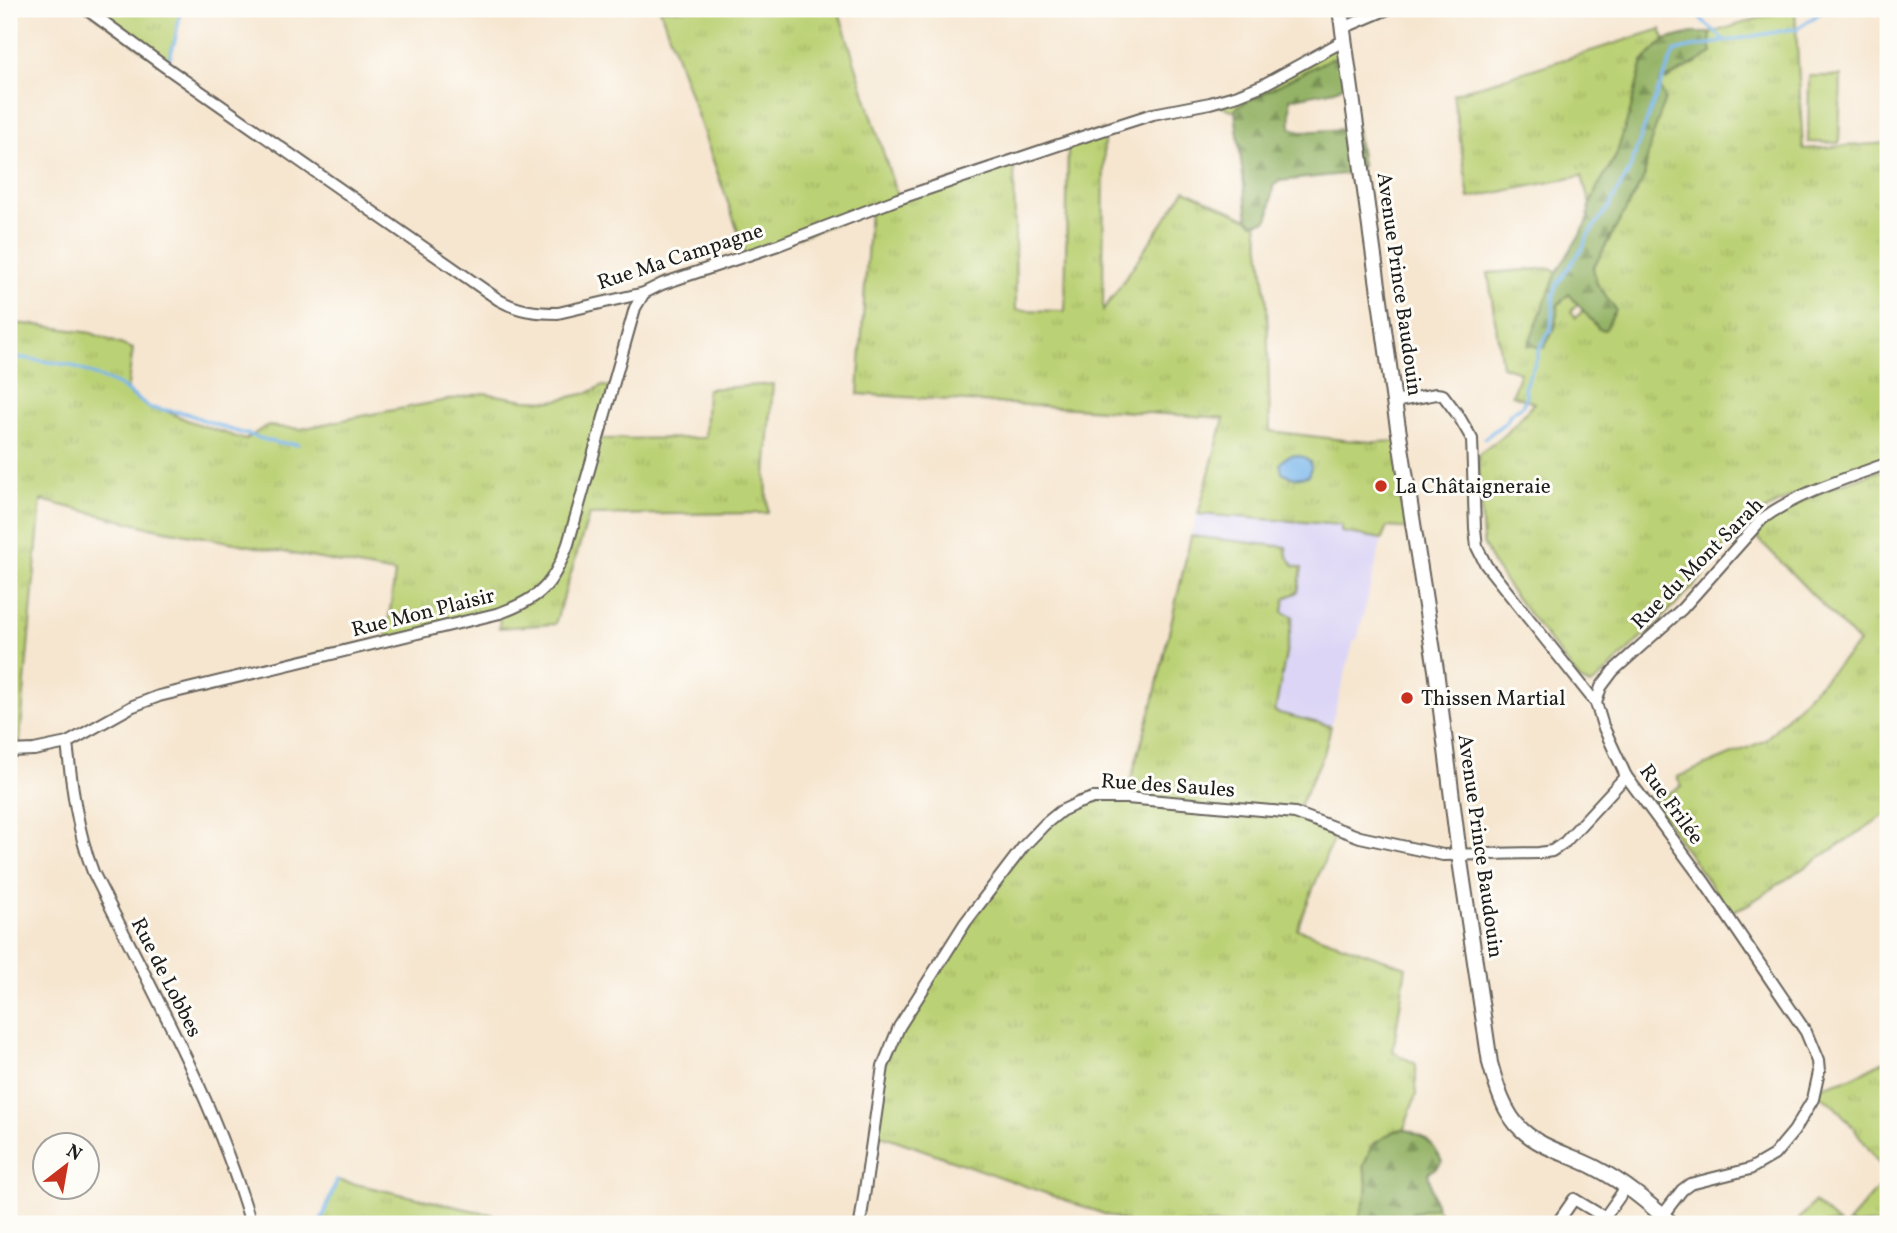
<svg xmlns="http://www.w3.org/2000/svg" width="1897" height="1233" font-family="Vollkorn,serif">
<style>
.built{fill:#dcd5f6}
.grass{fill:url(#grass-tufts);stroke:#6c7648;stroke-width:2}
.forest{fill:url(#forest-firs);stroke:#586841;stroke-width:2}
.park{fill:#bbd175;stroke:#6c7648;stroke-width:2}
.water{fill:#7ab7ec;stroke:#4b6a84;stroke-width:2}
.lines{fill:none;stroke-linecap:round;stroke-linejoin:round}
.stream{stroke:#7ab7ec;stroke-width:3.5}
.minor-casing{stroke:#68635b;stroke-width:14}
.tertiary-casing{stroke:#68635b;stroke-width:18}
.minor{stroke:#fff;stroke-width:10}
.tertiary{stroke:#fff;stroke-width:14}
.poi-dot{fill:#c8321e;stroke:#fdfcf7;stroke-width:2.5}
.labels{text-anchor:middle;stroke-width:6;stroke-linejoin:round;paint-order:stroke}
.street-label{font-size:21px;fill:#1c1c1c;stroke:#fdfcf7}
.poi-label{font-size:21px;fill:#1c1c1c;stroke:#fdfcf7;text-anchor:start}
</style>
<defs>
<pattern id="grass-tufts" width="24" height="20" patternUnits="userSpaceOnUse" patternTransform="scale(1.75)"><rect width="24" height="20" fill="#bbd175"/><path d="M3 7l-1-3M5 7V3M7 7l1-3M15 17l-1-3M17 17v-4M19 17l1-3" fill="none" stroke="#a0b365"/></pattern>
<pattern id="forest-firs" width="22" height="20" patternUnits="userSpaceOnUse" patternTransform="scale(1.75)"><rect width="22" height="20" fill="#94b366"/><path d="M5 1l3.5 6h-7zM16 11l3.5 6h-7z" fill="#789153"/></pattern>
</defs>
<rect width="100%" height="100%" fill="#fdfcf7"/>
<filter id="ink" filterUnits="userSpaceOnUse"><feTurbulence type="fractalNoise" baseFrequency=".0143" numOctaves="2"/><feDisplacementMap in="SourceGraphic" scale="14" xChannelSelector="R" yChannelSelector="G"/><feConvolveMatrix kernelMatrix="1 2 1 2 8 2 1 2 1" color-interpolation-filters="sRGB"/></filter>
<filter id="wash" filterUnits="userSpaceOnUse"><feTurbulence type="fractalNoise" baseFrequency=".00686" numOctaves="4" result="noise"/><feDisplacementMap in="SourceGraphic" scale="28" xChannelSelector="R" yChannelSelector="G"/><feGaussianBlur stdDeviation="1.57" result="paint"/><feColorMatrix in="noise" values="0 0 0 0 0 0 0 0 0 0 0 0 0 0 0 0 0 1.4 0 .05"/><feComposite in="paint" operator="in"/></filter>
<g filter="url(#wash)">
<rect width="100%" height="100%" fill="#f6e6d0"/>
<polygon class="built" points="1198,514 1342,525 1341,532 1382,539 1357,640 1354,640 1331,726 1274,712 1293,616 1283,612 1285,598 1298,592 1294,566 1286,555 1286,547 1191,536"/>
<g class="grass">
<path d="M86 9H181C178 28 175 49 164 66Z"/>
<polygon points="660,9 838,9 898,199 1014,159 1016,310 1065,311 1068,141 1103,130 1104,139 1103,311 1185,190 1257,223 1267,304 1270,431 1344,440 1375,442 1400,441 1414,529 1387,527 1382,539 1341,532 1341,525 1198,514 1224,418 858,394 870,210 747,257"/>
<path d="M1788 9H1795L1803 149 1888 143V460L1799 493 1767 509 1744 527 1724 547 1703 576 1682 598 1597 681 1590 685 1580 680 1514 595 1494 566 1483 543 1481 504 1489 503 1480 494 1478 455 1507 433 1534 403 1512 395 1520 372 1502 366 1488 273 1551 268 1557 272 1529 345 1555 328 1558 305 1569 293 1578 304 1571 311 1576 318 1583 310 1599 329 1616 310 1596 282 1593 268 1644 178 1659 84C1676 72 1695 65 1712 53L1710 43 1711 33Z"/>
<polygon points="1661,29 1664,40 1643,61 1631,108 1616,156 1597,188 1590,205 1582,176 1469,198 1453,94"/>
<polygon points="1345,40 1347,57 1328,60 1238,106 1235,111 1210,103 1238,95"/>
<polygon points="9,323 38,325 91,333 133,349 127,391 150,408 164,410 189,421 245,440 266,426 301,429 362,416 484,393 525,400 552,401 588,393 602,386 613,387 599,439 705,438 707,389 773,384 766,476 768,513 589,515 555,624 499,628 500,614 386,641 395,573 144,526 41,500 19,751 9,751"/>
<polygon points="1888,468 1888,813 1747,905 1730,912 1678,839 1662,813 1652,802 1682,786 1677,777 1764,741 1859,643 1753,533 1767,518 1829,488"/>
<path d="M1191 536 1286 547 1287 555 1294 566 1302 568 1298 592 1285 598 1283 612 1293 616 1275 712 1331 726 1324 754 1296 813 1337 829 1297 929 1406 967 1393 1052 1416 1064V1095L1404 1129 1394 1131 1372 1146 1363 1167C1372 1185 1363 1207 1357 1224H1132L873 1132 883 1066 899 1027 1023 847 1078 803 1127 798 1128 789 1153 702Z"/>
<path d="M1888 1059V1176C1867 1147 1848 1114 1818 1093L1821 1087 1853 1077Z"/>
<polygon points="1888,1177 1888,1224 1847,1224"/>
<polygon points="337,1180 534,1224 535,1224 320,1224"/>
<polygon points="1814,1202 1839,1224 1795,1224"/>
<polygon points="1436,1207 1447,1224 1407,1224 1412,1213"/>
</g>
<g class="forest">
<path d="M1692 33H1711L1710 43 1712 53C1695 64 1676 72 1659 84L1665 99 1649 148 1644 178 1593 268 1596 282 1616 310 1605 330 1599 329 1569 294 1558 305 1555 328 1544 348 1528 345 1557 272 1587 223 1590 205 1597 188 1616 156 1631 108 1643 61 1664 40Z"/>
<polygon points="1341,56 1347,84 1335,90 1290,99 1291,128 1302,132 1357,128 1362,166 1353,173 1280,181 1273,186 1269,217 1266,221 1253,223 1248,219 1235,111 1238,106 1328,60"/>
<path d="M1404 1129C1423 1135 1434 1143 1442 1162L1437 1167 1428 1173 1436 1207 1412 1213 1407 1224H1357C1363 1207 1372 1185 1363 1167L1372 1145 1394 1131Z"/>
</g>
<polygon class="park" points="1809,76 1841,76 1839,143 1808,142"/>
<path class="water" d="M1294 455 1304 457 1310 462 1311 468 1308 476 1293 478 1282 472 1280 464C1284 458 1287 456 1294 455Z"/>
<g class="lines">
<g class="stream">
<polyline points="1693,9 1705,23 1725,41"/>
<polyline points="169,59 175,40 181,9"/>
<polyline points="9,356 70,365 119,385 150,408 185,413 228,429 277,443 298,444"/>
<polyline points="1485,438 1507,421 1510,414 1522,406 1527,396 1524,387 1538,357 1538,351 1551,329 1554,293 1557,285 1583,247 1588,235 1609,207 1629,171 1649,114 1674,52 1683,49 1798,28 1823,11 1839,10"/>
<polyline points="320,1224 337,1180"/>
</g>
</g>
</g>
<g filter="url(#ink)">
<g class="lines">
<defs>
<g id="minor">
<path d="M86 9 164 66 499 300C518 311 536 313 558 313L644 293 662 284 778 245 898 199 1097 132 1153 114 1210 103 1238 95 1263 85 1345 40"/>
<polyline points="1343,28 1388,9"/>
<polyline points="1394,402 1436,394 1443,395 1458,415 1472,439 1475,528 1477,547 1486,565 1596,703 1603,726 1626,776 1705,883 1806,1032 1818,1061 1819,1072 1813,1099 1794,1131 1774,1155 1750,1169 1690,1184 1682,1190 1662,1216"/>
<path d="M1596 703 1601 687 1613 671 1682 609 1762 519C1799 492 1846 479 1888 463"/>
<path d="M67 743C72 788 77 830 93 872 150 987 215 1100 251 1224"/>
<path d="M9 751 34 750 67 743 133 706 159 696 500 613C541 598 553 585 568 544L635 308 644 293"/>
<polyline points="860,1224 883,1066 899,1027 965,923 1023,847 1045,824 1061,811 1078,803 1093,798 1127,798 1295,813 1360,837 1443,855 1539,853 1552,851 1565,842 1626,776"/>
<polyline points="1561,1224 1558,1222 1574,1199 1604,1217"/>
<polyline points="1600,1224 1627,1186"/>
</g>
<path id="tertiary" d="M1340 9 1394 402 1436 670 1459 854 1490 1063C1496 1085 1504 1114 1522 1130 1541 1148 1571 1155 1594 1167 1625 1183 1646 1201 1672 1224"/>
</defs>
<use href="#minor" class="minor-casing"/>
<use href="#tertiary" class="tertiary-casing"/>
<use href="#minor" class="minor"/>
<use href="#tertiary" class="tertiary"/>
</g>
</g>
<g class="poi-dot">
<circle cx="1381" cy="486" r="7"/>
<circle cx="1407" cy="698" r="7"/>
</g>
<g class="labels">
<g class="street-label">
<text transform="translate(680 256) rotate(-18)" y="7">Rue Ma Campagne</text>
<text transform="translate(1400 284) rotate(82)" y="7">Avenue Prince Baudouin</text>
<text transform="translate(1697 563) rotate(-45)" y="7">Rue du Mont Sarah</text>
<text transform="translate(423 612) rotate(-14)" y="7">Rue Mon Plaisir</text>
<text transform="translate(1168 785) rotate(4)" y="7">Rue des Saules</text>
<text transform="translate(1672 804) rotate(54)" y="7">Rue Frilée</text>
<text transform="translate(1481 846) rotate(82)" y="7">Avenue Prince Baudouin</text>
<text transform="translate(167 977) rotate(63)" y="7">Rue de Lobbes</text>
</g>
<g class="poi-label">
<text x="1395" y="493">La Châtaigneraie</text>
<text x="1421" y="705">Thissen Martial</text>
</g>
</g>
<rect width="1897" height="1233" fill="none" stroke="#fdfcf7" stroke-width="35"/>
<g transform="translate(66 1166) rotate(31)"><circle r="33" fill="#fdfcf7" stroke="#a3a29f" stroke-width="2"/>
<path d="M0-5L12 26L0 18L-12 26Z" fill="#c8321e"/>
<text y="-10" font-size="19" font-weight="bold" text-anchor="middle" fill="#1c1c1c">N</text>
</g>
</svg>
